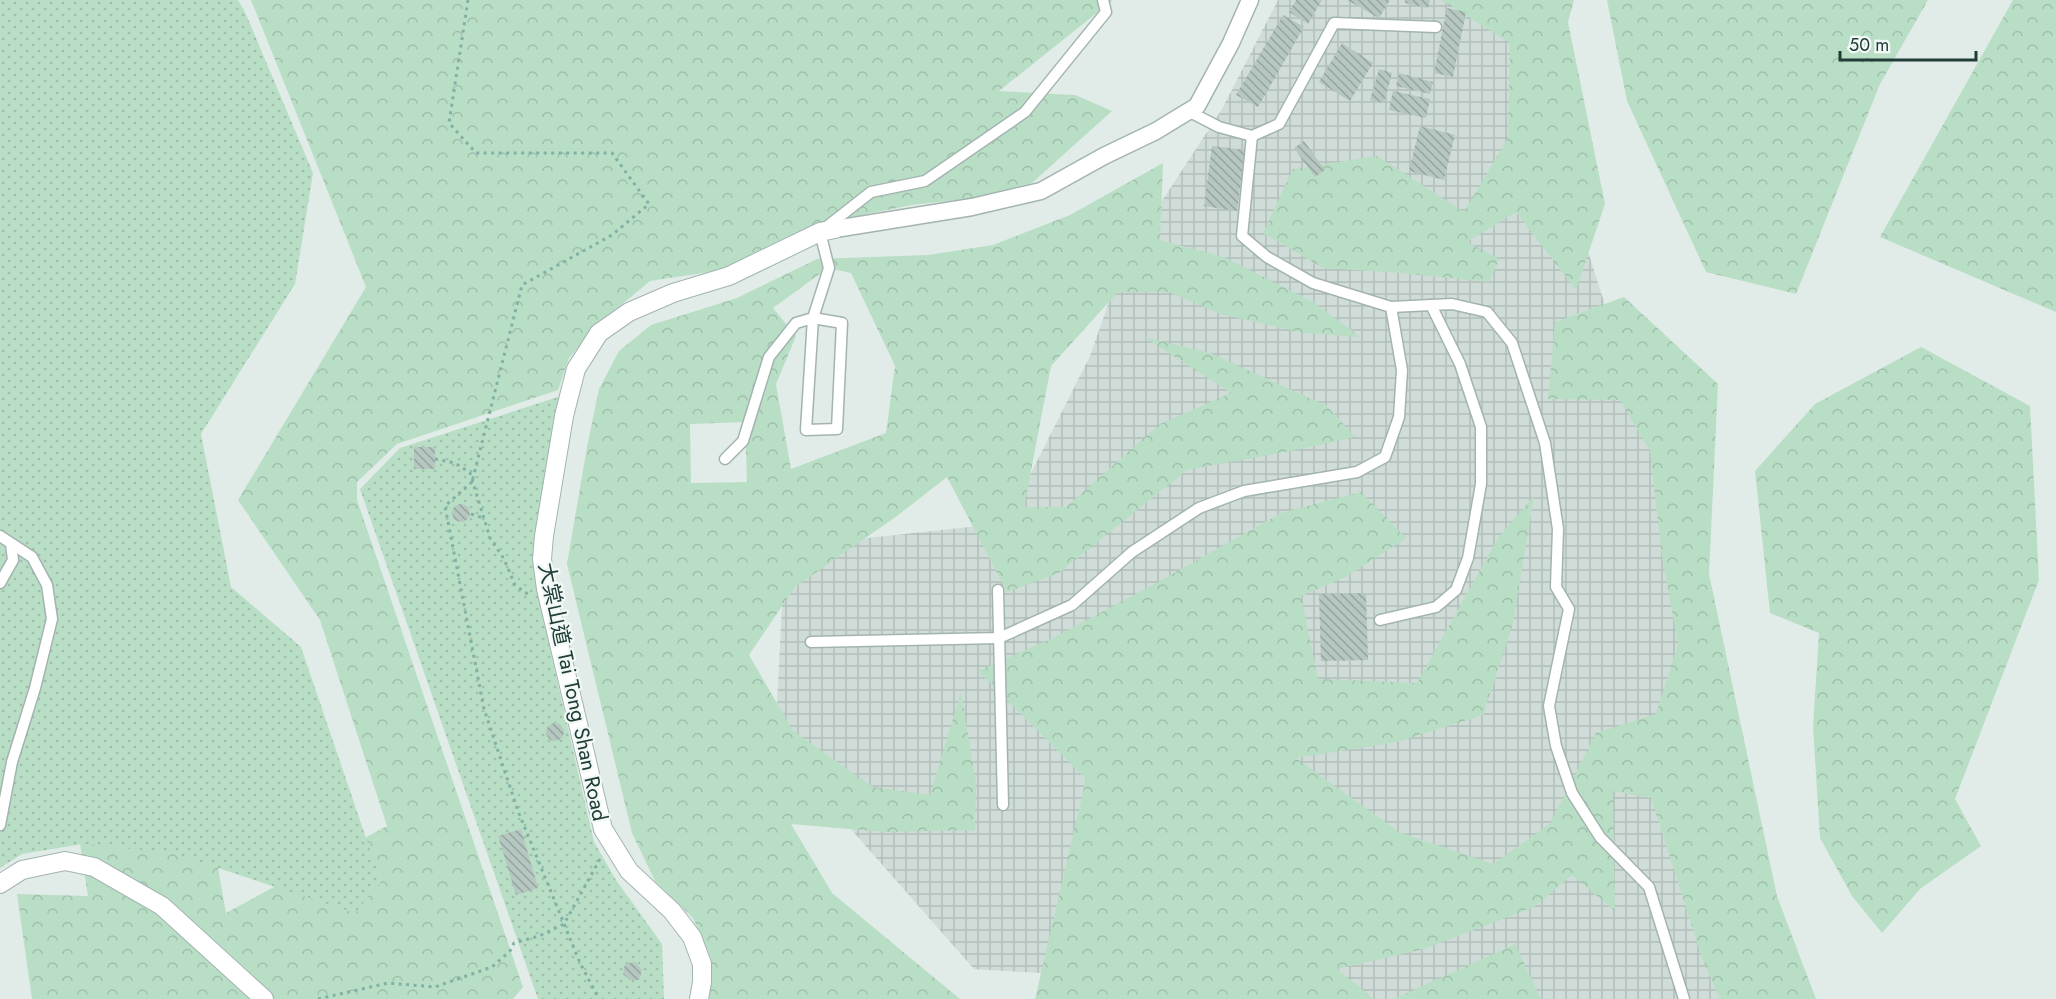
<svg xmlns="http://www.w3.org/2000/svg" width="2056" height="999" font-family="Jost,'Noto Sans TC',sans-serif">
<style>
.industrial{fill:url(#industrial-grid)}
.forest{fill:url(#forest-crowns);fill-rule:evenodd}
.park{fill:url(#park-dots)}
.building{fill:url(#building-back-hatch)}
.lines{fill:none;stroke-linecap:round;stroke-linejoin:round}
.service-casing{stroke:#a3b4b0;stroke-width:13}
.pedestrian-casing{stroke:#a3b4b0;stroke-width:19}
.minor-casing{stroke:#a3b4b0;stroke-width:20}
.path{stroke:#80b1a5;stroke-width:3;stroke-dasharray:3 4.5;stroke-linecap:butt}
.service{stroke:#fff;stroke-width:10}
.pedestrian{stroke:#fff;stroke-width:16}
.minor{stroke:#fff;stroke-width:18}
.labels{text-anchor:middle;stroke-width:4.5;stroke-linejoin:round;paint-order:stroke}
.street-label{font-size:21px;fill:#203d38;stroke:#f1f8f5}
</style>
<defs>
<pattern id="industrial-grid" width="8" height="8" patternUnits="userSpaceOnUse" patternTransform="scale(1.5)"><rect width="8" height="8" fill="#cfdcd7"/><path d="M0 4h8M4 0v8" fill="none" stroke="#b1beb9"/></pattern>
<pattern id="forest-crowns" width="20" height="18" patternUnits="userSpaceOnUse" patternTransform="scale(1.5)"><rect width="20" height="18" fill="#b9dec6"/><path d="M2 6a3 3 0 1 1 6 0M12 15a3 3 0 1 1 6 0" fill="none" stroke="#9fbfab"/></pattern>
<pattern id="park-dots" width="8" height="8" patternUnits="userSpaceOnUse" patternTransform="scale(1.5)"><rect width="8" height="8" fill="#b9dec6"/><path d="M2 2h.1M6 6h.1" fill="none" stroke="#9fbfab" stroke-width="1.8" stroke-linecap="round"/></pattern>
<pattern id="building-back-hatch" width="6" height="6" patternUnits="userSpaceOnUse" patternTransform="scale(1.5)"><rect width="6" height="6" fill="#b6c7c1"/><path d="M-1 5l2 2M0 0l6 6M5-1l2 2" fill="none" stroke="#94a39e"/></pattern>
</defs>
<rect width="100%" height="100%" fill="#e1ece8"/>
<polygon class="industrial" points="1278,0 1496,0 1530,70 1690,571 1763,999 1317,999 1103,977 974,969 775,743 785,547 1006,523 1090,356 1124,259 1222,109"/>
<g class="forest">
<polygon points="251,0 1113,0 999,91 1075,95 1112,111 1032,183 966,199 912,205 816,224 723,270 650,281 596,326 569,358 558,390 397,444 357,482 357,500 523,987 513,999 32,999 17,894 88,896 58,700 174,619 226,913 387,826 320,620 238,500 366,287"/>
<polygon points="1441,0 1574,0 1568,22 1605,204 1576,290 1516,212 1467,242 1499,259 1489,282 1401,273 1323,268 1263,233 1293,169 1377,156 1464,212 1508,138 1510,43"/>
<polygon points="1607,0 1928,0 1880,84 1796,294 1706,272 1627,101"/>
<polygon points="2013,0 2056,0 2056,312 1880,237"/>
<path d="M1163 163 1160 240 1224 257 1315 303 1360 337 1304 333 1221 314 1169 292H1118L1051 366 1024 507H1066L1160 424 1231 393 1144 337 1210 353 1327 406 1355 437 1301 449 1187 470 1059 573 1007 592 947 477 897 516 795 587 749 655 793 731 873 787 930 795 961 692 976 782 975 830 885 832 791 824 832 893 960 999H709L711 958 693 918 655 881 632 833 567 564 587 447 599 389 619 351 651 325 737 298 817 259 928 255 993 245 1070 215ZM828 268 851 273 895 366 886 433 791 469 776 384 796 336 773 308ZM745 422 747 482 691 483 690 424Z"/>
<polygon points="1624,297 1718,384 1709,574 1777,896 1816,999 1720,999 1702,958 1651,798 1613,791 1615,911 1572,875 1534,907 1424,949 1337,969 1374,999 1035,999 1086,779 978,671 1055,637 1160,581 1281,513 1361,492 1406,538 1346,577 1301,596 1318,679 1417,683 1498,538 1534,496 1513,624 1483,715 1397,742 1296,758 1399,832 1493,864 1550,824 1596,733 1656,714 1678,644 1662,556 1650,451 1620,400 1548,399 1555,322"/>
<polygon points="1921,347 2030,406 2039,580 1955,799 1981,846 1920,889 1882,933 1852,896 1820,838 1813,727 1819,633 1770,613 1755,471 1815,404"/>
<polygon points="1515,944 1541,999 1394,999"/>
</g>
<g class="park">
<polygon points="0,0 238,0 245,12 313,173 295,284 201,434 231,587 301,647 381,882 355,913 172,853 83,844 22,854 0,868"/>
<polygon points="564,395 538,554 542,614 594,842 616,880 662,944 664,999 538,999 360,489 400,448"/>
</g>
<g class="building">
<polygon points="1296,0 1322,0 1308,24 1289,12"/>
<polygon points="1347,0 1390,0 1379,18"/>
<polygon points="1405,0 1430,0 1428,8 1405,3"/>
<polygon points="1447,8 1466,12 1453,77 1434,73"/>
<polygon points="1283,15 1304,27 1258,107 1236,95"/>
<polygon points="1342,43 1373,63 1350,101 1319,82"/>
<polygon points="1379,69 1392,73 1384,103 1370,100"/>
<polygon points="1399,73 1433,82 1430,94 1396,86"/>
<polygon points="1393,91 1430,99 1426,118 1389,110"/>
<polygon points="1420,126 1455,135 1444,180 1409,171"/>
<polygon points="1304,141 1325,170 1315,177 1294,148"/>
<polygon points="1212,146 1245,150 1237,211 1204,206"/>
<rect x="414" y="447" width="21" height="22"/>
<circle cx="461" cy="513" r="9"/>
<polygon points="1366,593 1368,660 1321,661 1319,594"/>
<circle cx="555" cy="732" r="9"/>
<polygon points="521,829 538,888 516,895 498,836"/>
<polygon points="635,962 642,970 639,980 630,980 623,974 625,964"/>
</g>
<g class="lines">
<defs>
<g id="service">
<polyline points="1188,111 1219,127 1252,136 1242,236 1267,257 1313,283 1391,307 1452,304 1487,312 1512,343 1545,443 1558,529 1556,587 1569,609 1549,706 1556,746 1572,793 1600,837 1649,887 1684,999"/>
<polyline points="1252,136 1279,124 1334,23 1436,27"/>
<polyline points="725,459 743,441 769,357 796,323 813,318 842,323 837,429 806,430 813,318 829,268 820,232 871,192 925,181 1025,112 1106,12 1103,0"/>
<polyline points="0,536 32,557 47,585 52,619 35,688 12,762 0,825"/>
<polyline points="0,583 13,560 11,544"/>
<polyline points="998,590 1003,805"/>
<polyline points="1380,620 1436,607 1456,590 1468,558 1481,484 1481,427 1460,364 1431,305"/>
<polyline points="811,642 999,638 1072,605 1132,552 1199,508 1244,491 1357,472 1385,457 1399,417 1402,370 1391,307"/>
</g>
<polyline id="pedestrian" points="835,229 972,207 1041,191 1104,156 1156,131 1197,106 1231,43 1250,0"/>
<g id="minor">
<polyline points="0,884 22,870 65,861 94,867 162,906 264,999"/>
<polyline points="699,999 702,982 702,964 692,937 672,911 629,871 603,829 546,589 542,559 544,536 564,416 576,369 599,333 629,312 673,293 729,276 820,232 835,229"/>
</g>
</defs>
<use href="#service" class="service-casing"/>
<use href="#pedestrian" class="pedestrian-casing"/>
<use href="#minor" class="minor-casing"/>
<g class="path">
<polyline points="468,0 449,123 476,153 612,153 649,204 612,235 522,285 472,482"/>
<polyline points="435,459 455,463 470,473 490,538 504,559 515,585 529,595"/>
<polyline points="472,482 445,506 484,709 518,811 580,963 599,999"/>
<polyline points="471,514 483,518"/>
<polyline points="318,999 388,983 435,987 492,967 510,951 514,943 539,936 564,924 600,859"/>
</g>
<use href="#service" class="service"/>
<use href="#pedestrian" class="pedestrian"/>
<use href="#minor" class="minor"/>
</g>
<g class="labels">
<g class="street-label">
<text transform="translate(573 692) rotate(78)" y="7">大棠山道 Tai Tong Shan Road</text>
</g>
</g>
<path d="M1840 51v9h136v-9" fill="none" stroke="#203d38" stroke-width="3"/>
<text x="1849" y="51" font-size="18" fill="#203d38" stroke="#f1f8f5" stroke-width="4.5" paint-order="stroke">50 m</text>
</svg>
